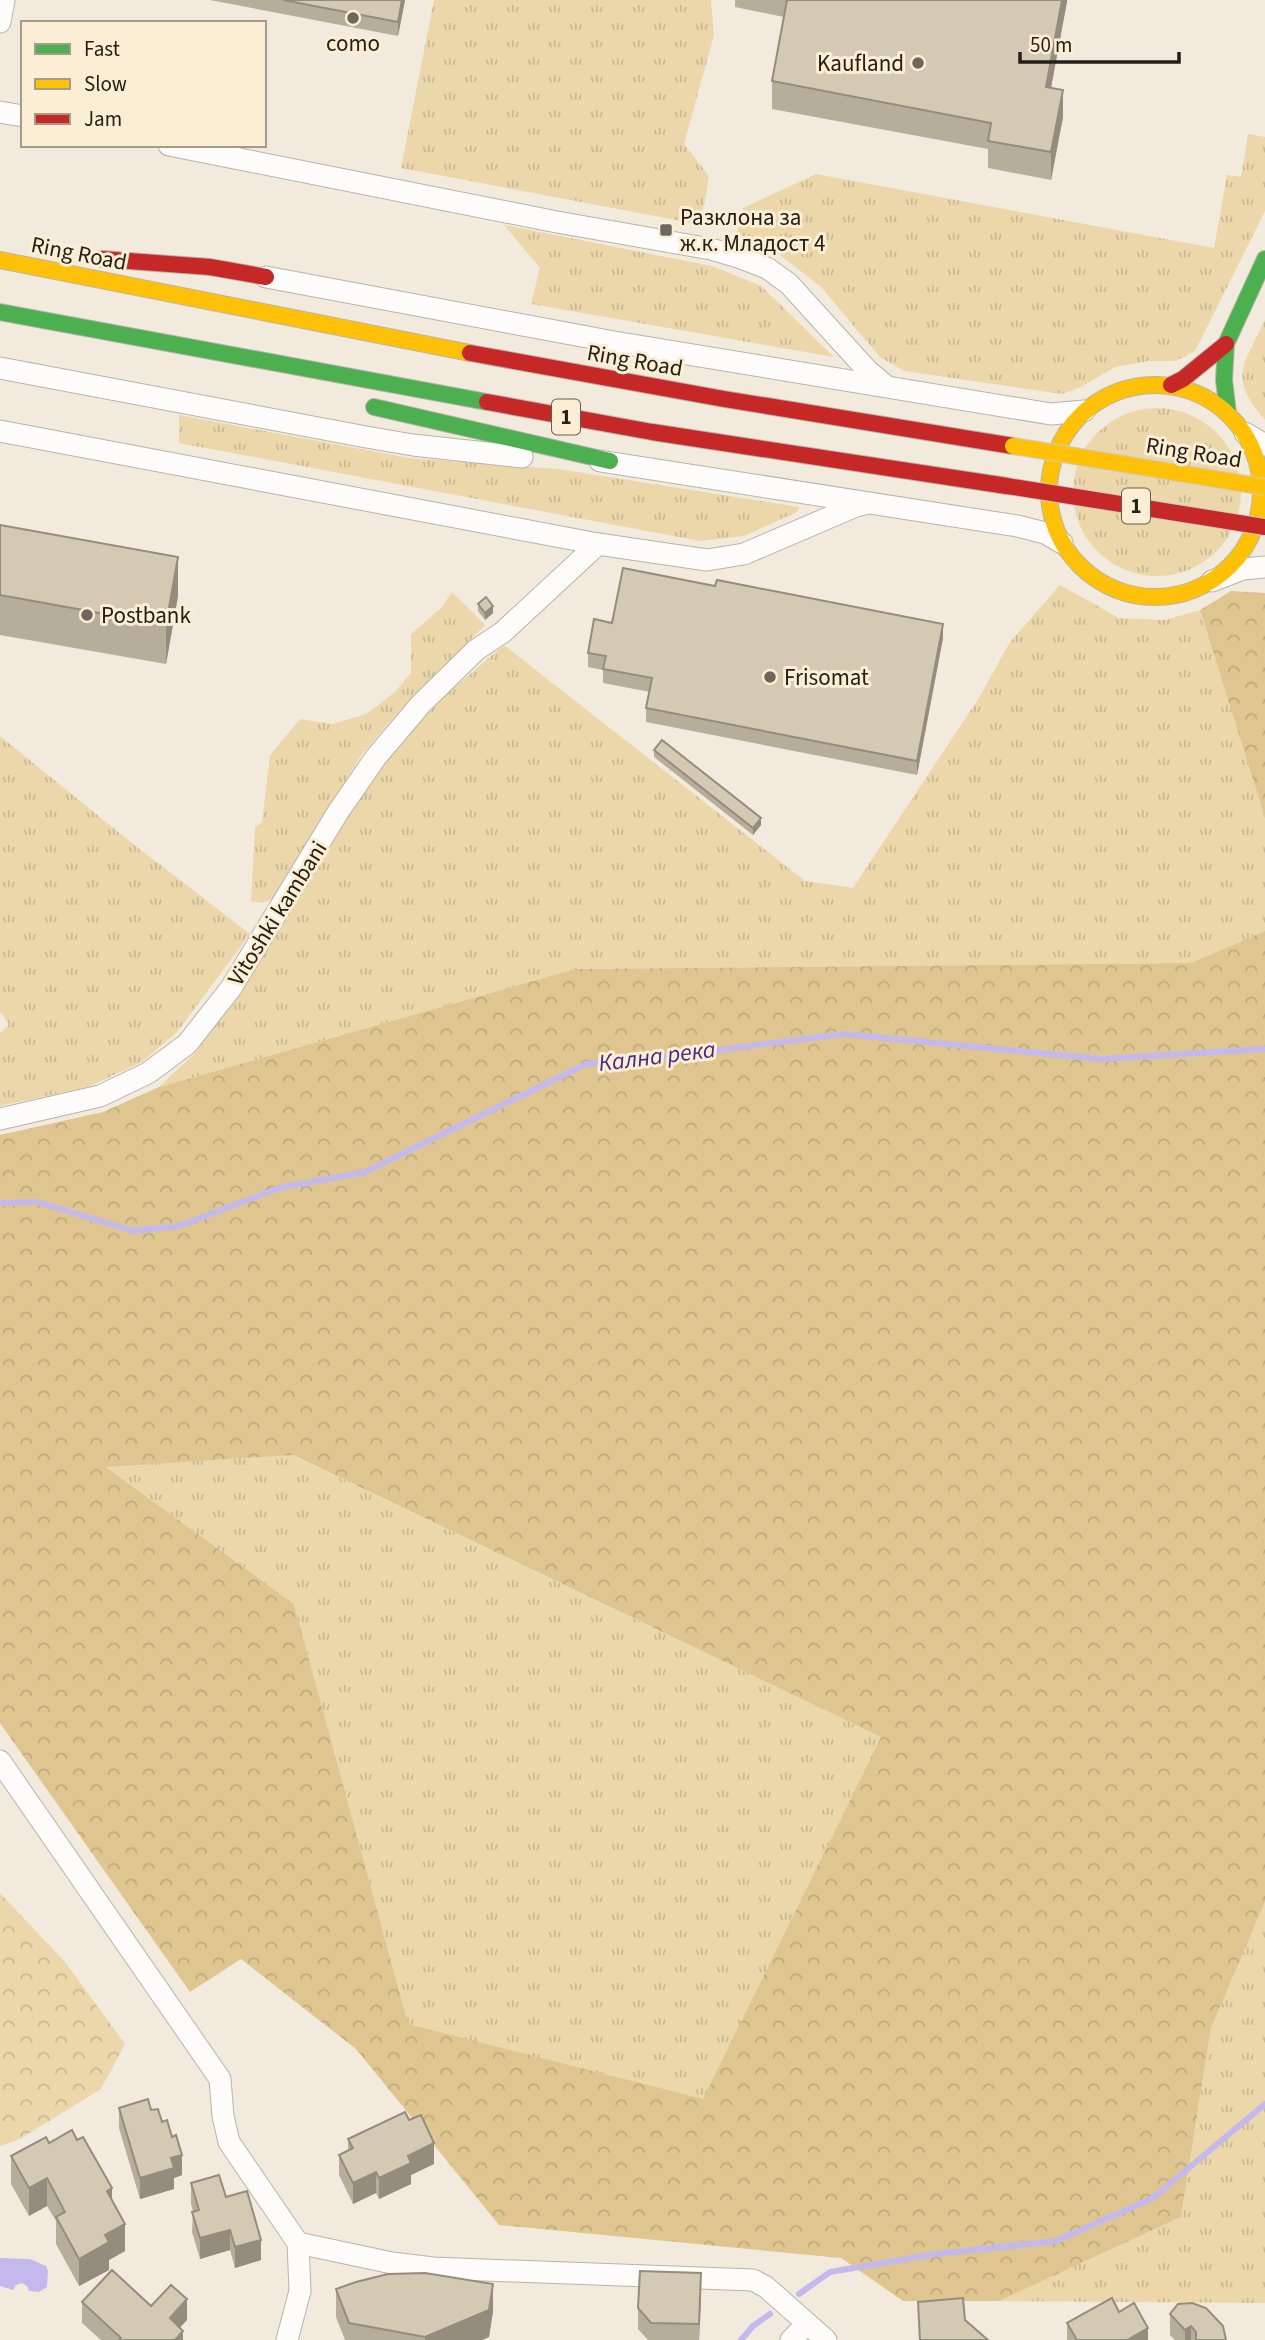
<svg xmlns="http://www.w3.org/2000/svg" width="1265" height="2340" font-family="'Source Sans 3',sans-serif">
<style>
.grass{fill:url(#grass-tufts)}
.forest{fill:url(#forest-crowns);fill-rule:evenodd}
.park{fill:url(#park-crowns)}
.water{fill:#c4b9ed}
.lines{fill:none;stroke-linecap:round;stroke-linejoin:round}
.stream{stroke:#c4b9ed;stroke-width:6}
.street-casing{stroke:#b9b3a9;stroke-width:23}
.fast-casing{stroke:#b9b3a9;stroke-width:18}
.slow-casing{stroke:#b9b3a9;stroke-width:18}
.jam-casing{stroke:#b9b3a9;stroke-width:18}
.street{stroke:#fdfcfa;stroke-width:21}
.fast{stroke:#4caf50;stroke-width:16}
.slow{stroke:#ffc107;stroke-width:16}
.jam{stroke:#c62828;stroke-width:16}
.slow-bridge-casing{stroke:#cfcbc5;stroke-width:18;stroke-linecap:butt}
.jam-bridge-casing{stroke:#cfcbc5;stroke-width:18;stroke-linecap:butt}
.slow-bridge{stroke:#ffc107;stroke-width:16}
.jam-bridge{stroke:#c62828;stroke-width:16}
.wall{fill:#b6ae9a}
.shaded-wall{fill:#948d7d}
.building{fill:#d4cab3;stroke:#948d7d;stroke-width:2}
.poi-dot{fill:#6d675c;stroke:#fbeed4;stroke-width:2.5}
.labels{text-anchor:middle;stroke-width:6;stroke-linejoin:round;paint-order:stroke}
.shield{fill:#fbeed4;stroke:#655e50;stroke-width:2}
.shield-label{font-size:21px;font-weight:bold;fill:#252017}
.poi-label{font-size:23px;fill:#252017;stroke:#fbeed4;text-anchor:start}
.street-label{font-size:23px;fill:#252017;stroke:#fbeed4}
.water-label{font-size:24px;font-style:italic;fill:#432984;stroke:#fbeed4}
</style>
<defs>
<pattern id="grass-tufts" width="24" height="20" patternUnits="userSpaceOnUse" patternTransform="scale(1.75)"><rect width="24" height="20" fill="#ebd7aa"/><path d="M3 7l-1-3M5 7V3M7 7l1-3M15 17l-1-3M17 17v-4M19 17l1-3" fill="none" stroke="#c9b892"/></pattern>
<pattern id="forest-crowns" width="20" height="18" patternUnits="userSpaceOnUse" patternTransform="scale(1.75)"><rect width="20" height="18" fill="#dfc690"/><path d="M2 6a3 3 0 1 1 6 0M12 15a3 3 0 1 1 6 0" fill="none" stroke="#bfaa7b"/></pattern>
<pattern id="park-crowns" width="20" height="18" patternUnits="userSpaceOnUse" patternTransform="scale(1.75)"><rect width="20" height="18" fill="#ebd7aa"/><path d="M2 6a3 3 0 1 1 6 0M12 15a3 3 0 1 1 6 0" fill="none" stroke="#c9b892"/></pattern>
</defs>
<rect width="100%" height="100%" fill="#f2ebdd"/>
<g class="grass">
<polygon points="434,0 711,0 714,35 684,144 709,176 705,202 697,224 401,168"/>
<polygon points="1248,134 1265,137 1265,211 1195,351 1175,361 1148,361 1115,367 1081,387 1062,394 904,371 880,357 821,287 774,250 737,234 743,208 816,174 1214,248 1227,175 1241,177"/>
<polygon points="504,225 712,266 761,286 834,357 531,304 540,268"/>
<path d="M1265 320V420C1228 376 1243 367 1265 320Z"/>
<circle cx="1157" cy="492" r="84"/>
<polygon points="179,415 409,458 558,469 799,507 797,512 744,536 700,541 179,443"/>
<polygon points="1060,585 1119,618 1165,620 1200,610 1265,818 1265,931 1191,963 575,969 159,1087 195,1053 235,995 379,764 428,710 504,645 805,881 853,888 979,698 1010,642"/>
<polygon points="452,592 485,625 401,709 362,754 274,898 262,903 251,901 255,827 262,822 270,755 300,719 332,724 366,714 395,692 411,673 411,634 441,608"/>
<polygon points="0,736 128,840 250,934 177,1032 142,1062 88,1087 0,1106 0,1033 9,1024 0,1012"/>
<polygon points="292,1455 881,1737 703,2100 408,2025 294,1604 105,1466"/>
<polygon points="1265,1902 1265,2303 999,2301 1181,2217 1211,2028"/>
</g>
<g class="forest">
<polygon points="1231,591 1265,593 1265,818 1200,610"/>
<path d="M1265 931V1902L1211 2028 1181 2217 999 2301H903L841 2258 499 2225 356 2049 241 1959 190 1992 0 1723V1135L103 1112 159 1087 575 969 1191 963ZM293 1455 881 1737 703 2099 408 2024 294 1604 106 1467Z"/>
</g>
<polygon class="park" points="0,1893 65,1962 125,2044 101,2089 20,2139 0,2146"/>
<polygon class="water" points="0,2258 30,2259 46,2266 48,2271 47,2287 39,2292 29,2291 27,2286 22,2283 16,2285 13,2290 0,2286"/>
<g class="lines">
<g class="stream">
<polyline points="0,1203 38,1202 133,1231 179,1226 279,1188 365,1172 586,1064 688,1054 844,1034 1101,1059 1265,1049"/>
<polyline points="799,2294 830,2272 936,2254 1056,2241 1153,2198 1265,2104"/>
<polyline points="741,2340 753,2326 770,2314"/>
</g>
<defs>
<g id="street">
<polyline points="0,22 4,0"/>
<polyline points="0,112 23,116"/>
<polyline points="169,145 557,222 711,249 738,257 767,268 789,284 868,371 885,385"/>
<polyline points="266,277 614,342 1051,414 1084,411"/>
<polyline points="0,368 366,437 413,445 522,457"/>
<polyline points="0,431 598,544 707,560 744,554 856,506 865,504"/>
<polyline points="1245,433 1265,445"/>
<polyline points="600,461 1017,526 1045,533 1062,543"/>
<polyline points="1212,581 1243,569 1265,567"/>
<polyline points="0,1119 100,1096 148,1073 187,1044 231,988 338,812 376,757 421,704 476,650 503,632 598,544"/>
<polyline points="0,1761 220,2079 223,2116 229,2142 298,2243 300,2291 287,2340"/>
<polyline points="298,2243 392,2263 433,2268 753,2280 766,2287 826,2340"/>
<polyline points="791,2340 807,2324"/>
</g>
<g id="fast">
<polyline points="0,312 487,402"/>
<polyline points="374,407 610,461"/>
<polyline points="1228,413 1224,380 1226,344 1265,259"/>
</g>
<g id="slow">
<polyline points="0,260 470,353"/>
<circle cx="1155" cy="491" r="106"/>
</g>
<g id="jam">
<polyline points="102,259 210,267 266,277"/>
<polyline points="470,353 724,399 1013,446"/>
<polyline points="1171,385 1183,379 1226,344"/>
<polyline points="487,402 652,432 1007,486"/>
</g>
</defs>
<use href="#street" class="street-casing"/>
<use href="#fast" class="fast-casing"/>
<use href="#slow" class="slow-casing"/>
<use href="#jam" class="jam-casing"/>
<use href="#street" class="street"/>
<use href="#fast" class="fast"/>
<use href="#slow" class="slow"/>
<use href="#jam" class="jam"/>
<defs>
<polyline id="slow-bridge" points="1013,446 1265,487"/>
<polyline id="jam-bridge" points="1007,486 1265,527"/>
</defs>
<use href="#slow-bridge" class="slow-bridge-casing"/>
<use href="#jam-bridge" class="jam-bridge-casing"/>
<use href="#slow-bridge" class="slow-bridge"/>
<use href="#jam-bridge" class="jam-bridge"/>
</g>
<g class="wall">
<polygon points="210,0 405,0 398,36"/>
<polygon points="735,0 1067,0 1051,88 1063,117 1051,180 988,168 988,149 772,109 772,81 784,17 735,7"/>
<polygon points="0,525 178,596 166,664 0,635"/>
<polygon points="478,604 493,613 485,620 478,611"/>
<polygon points="612,623 943,638 917,775 646,722 646,708 650,692 603,683 603,670 588,667 588,653"/>
<polygon points="654,750 761,825 753,835 654,757"/>
<polygon points="119,2108 162,2122 182,2175 174,2178 174,2189 140,2199 119,2128"/>
<polygon points="409,2120 434,2164 411,2175 411,2184 379,2199 376,2193 353,2204 339,2175 339,2155 348,2150 348,2139"/>
<polygon points="49,2143 112,2200 125,2251 109,2260 109,2270 79,2286 56,2244 56,2221 47,2206 29,2216 11,2184 11,2156"/>
<polygon points="191,2183 226,2197 261,2260 235,2268 230,2250 200,2259 192,2232 193,2211 191,2204"/>
<polygon points="336,2289 493,2311 489,2337 482,2340 345,2340 336,2317"/>
<polygon points="701,2294 699,2340 648,2340 638,2329 638,2308"/>
<polygon points="82,2302 151,2306 187,2320 180,2327 183,2340 101,2340 82,2323"/>
<polygon points="918,2302 988,2340 919,2340"/>
<polygon points="1119,2312 1148,2340 1067,2340 1067,2323"/>
<polygon points="1170,2314 1226,2340 1175,2340 1170,2335"/>
</g>
<g class="shaded-wall">
<polygon points="402,0 405,0 398,36 398,22"/>
<polygon points="1062,0 1067,0 1067,2 1046,114 1046,87"/>
<polygon points="1063,90 1063,117 1051,180 1051,152"/>
<polygon points="178,557 178,596 166,664 166,625"/>
<polygon points="493,606 493,613 485,620 485,613"/>
<polygon points="943,624 943,638 917,775 917,761"/>
<polygon points="761,818 761,825 753,835 753,828"/>
<polygon points="434,2143 434,2164 411,2175 411,2184 379,2199 379,2178 408,2156"/>
<polygon points="182,2155 182,2175 174,2178 174,2189 140,2199 140,2178 171,2158"/>
<polygon points="376,2172 376,2193 353,2204 353,2183"/>
<polygon points="47,2178 47,2206 29,2216 29,2188"/>
<polygon points="112,2188 112,2215 107,2191"/>
<polygon points="125,2224 125,2251 109,2260 109,2270 79,2286 79,2259 105,2235"/>
<polygon points="230,2230 230,2250 200,2259 200,2238"/>
<polygon points="261,2240 261,2260 235,2268 235,2247"/>
<polygon points="701,2273 701,2294 699,2340 699,2324"/>
<polygon points="493,2284 493,2311 489,2337 482,2340 425,2340 425,2337"/>
<polygon points="187,2299 187,2320 170,2338 170,2318"/>
<polygon points="1191,2326 1191,2340 1185,2340 1185,2330"/>
<polygon points="1148,2328 1148,2340 1127,2340"/>
<polygon points="183,2331 183,2340 175,2340"/>
</g>
<g class="building">
<polygon points="283,0 402,0 398,22"/>
<polygon points="787,0 1062,0 1046,87 1063,90 1051,152 988,141 991,123 772,81"/>
<polygon points="0,525 178,557 166,625 0,595"/>
<polygon points="623,568 715,586 717,580 943,624 917,761 646,708 652,678 603,669 606,656 588,653 594,619 612,623"/>
<polygon points="486,597 493,606 485,613 478,604"/>
<polygon points="662,740 761,818 753,828 654,750"/>
<polygon points="148,2099 151,2110 158,2109 162,2122 167,2120 172,2137 176,2135 182,2155 171,2158 174,2168 140,2178 119,2108"/>
<polygon points="405,2112 409,2120 421,2115 434,2143 408,2156 411,2163 379,2178 376,2172 353,2183 339,2155 353,2148 348,2139"/>
<polygon points="72,2130 77,2140 83,2137 112,2188 107,2191 125,2224 105,2235 109,2242 79,2259 56,2217 65,2212 47,2178 29,2188 11,2156 46,2137 49,2143"/>
<polygon points="219,2175 226,2197 247,2191 261,2240 235,2247 230,2230 200,2238 192,2212 199,2210 191,2183"/>
<polygon points="112,2270 151,2306 171,2285 187,2299 170,2318 183,2331 175,2340 119,2340 121,2338 82,2302"/>
<polygon points="640,2271 701,2273 699,2324 651,2323 638,2308"/>
<polygon points="425,2273 493,2284 489,2310 425,2337 349,2323 336,2289 356,2282 388,2274"/>
<polygon points="963,2298 965,2320 988,2340 920,2340 918,2302"/>
<polygon points="1112,2298 1119,2312 1134,2303 1148,2328 1127,2340 1077,2340 1067,2323"/>
<polygon points="1192,2303 1206,2308 1223,2326 1226,2340 1196,2340 1196,2332 1191,2326 1185,2330 1170,2314 1178,2304"/>
</g>
<g class="poi-dot">
<circle cx="353" cy="18" r="7"/>
<circle cx="918" cy="63" r="7"/>
<rect x="659" y="223" width="14" height="14" rx="3.5"/>
<circle cx="87" cy="615" r="7"/>
<circle cx="770" cy="677" r="7"/>
</g>
<g class="labels">
<g class="shield">
<rect x="552" y="399.5" width="28" height="35" rx="5"/>
<rect x="1122" y="488.5" width="28" height="35" rx="5"/>
</g>
<g class="shield-label">
<text x="566" y="424">1</text>
<text x="1136" y="513">1</text>
</g>
<g class="poi-label">
<text x="353" y="51" text-anchor="middle">como</text>
<text x="904" y="71" text-anchor="end">Kaufland</text>
<text x="680" y="225">Разклона за<tspan x="680" dy="26">ж.к. Младост 4</tspan></text>
<text x="101" y="623">Postbank</text>
<text x="784" y="685">Frisomat</text>
</g>
<g class="street-label">
<text transform="translate(79 253) rotate(11)" y="8">Ring Road</text>
<text transform="translate(635 360) rotate(10)" y="8">Ring Road</text>
<text transform="translate(1194 452) rotate(9)" y="8">Ring Road</text>
<text transform="translate(277 913) rotate(-58)" y="8">Vitoshki kambani</text>
</g>
<g class="water-label">
<text transform="translate(657 1056) rotate(-7)" y="8">Кална река</text>
</g>
</g>
<rect x="21" y="21" width="245" height="126" fill="#fbeed4" stroke="#a59c88" stroke-width="2"/>
<rect x="35" y="44" width="35" height="10" fill="#4caf50" stroke="#a59c88" stroke-width="2"/>
<text x="84" y="56" font-size="21" fill="#252017">Fast</text>
<rect x="35" y="79" width="35" height="10" fill="#ffc107" stroke="#a59c88" stroke-width="2"/>
<text x="84" y="91" font-size="21" fill="#252017">Slow</text>
<rect x="35" y="114" width="35" height="10" fill="#c62828" stroke="#a59c88" stroke-width="2"/>
<text x="84" y="126" font-size="21" fill="#252017">Jam</text>
<path d="M1020 52v10h159v-10" fill="none" stroke="#252017" stroke-width="3.5"/>
<text x="1030" y="52" font-size="21" fill="#252017" stroke="#fbeed4" stroke-width="5" paint-order="stroke">50 m</text>
</svg>
